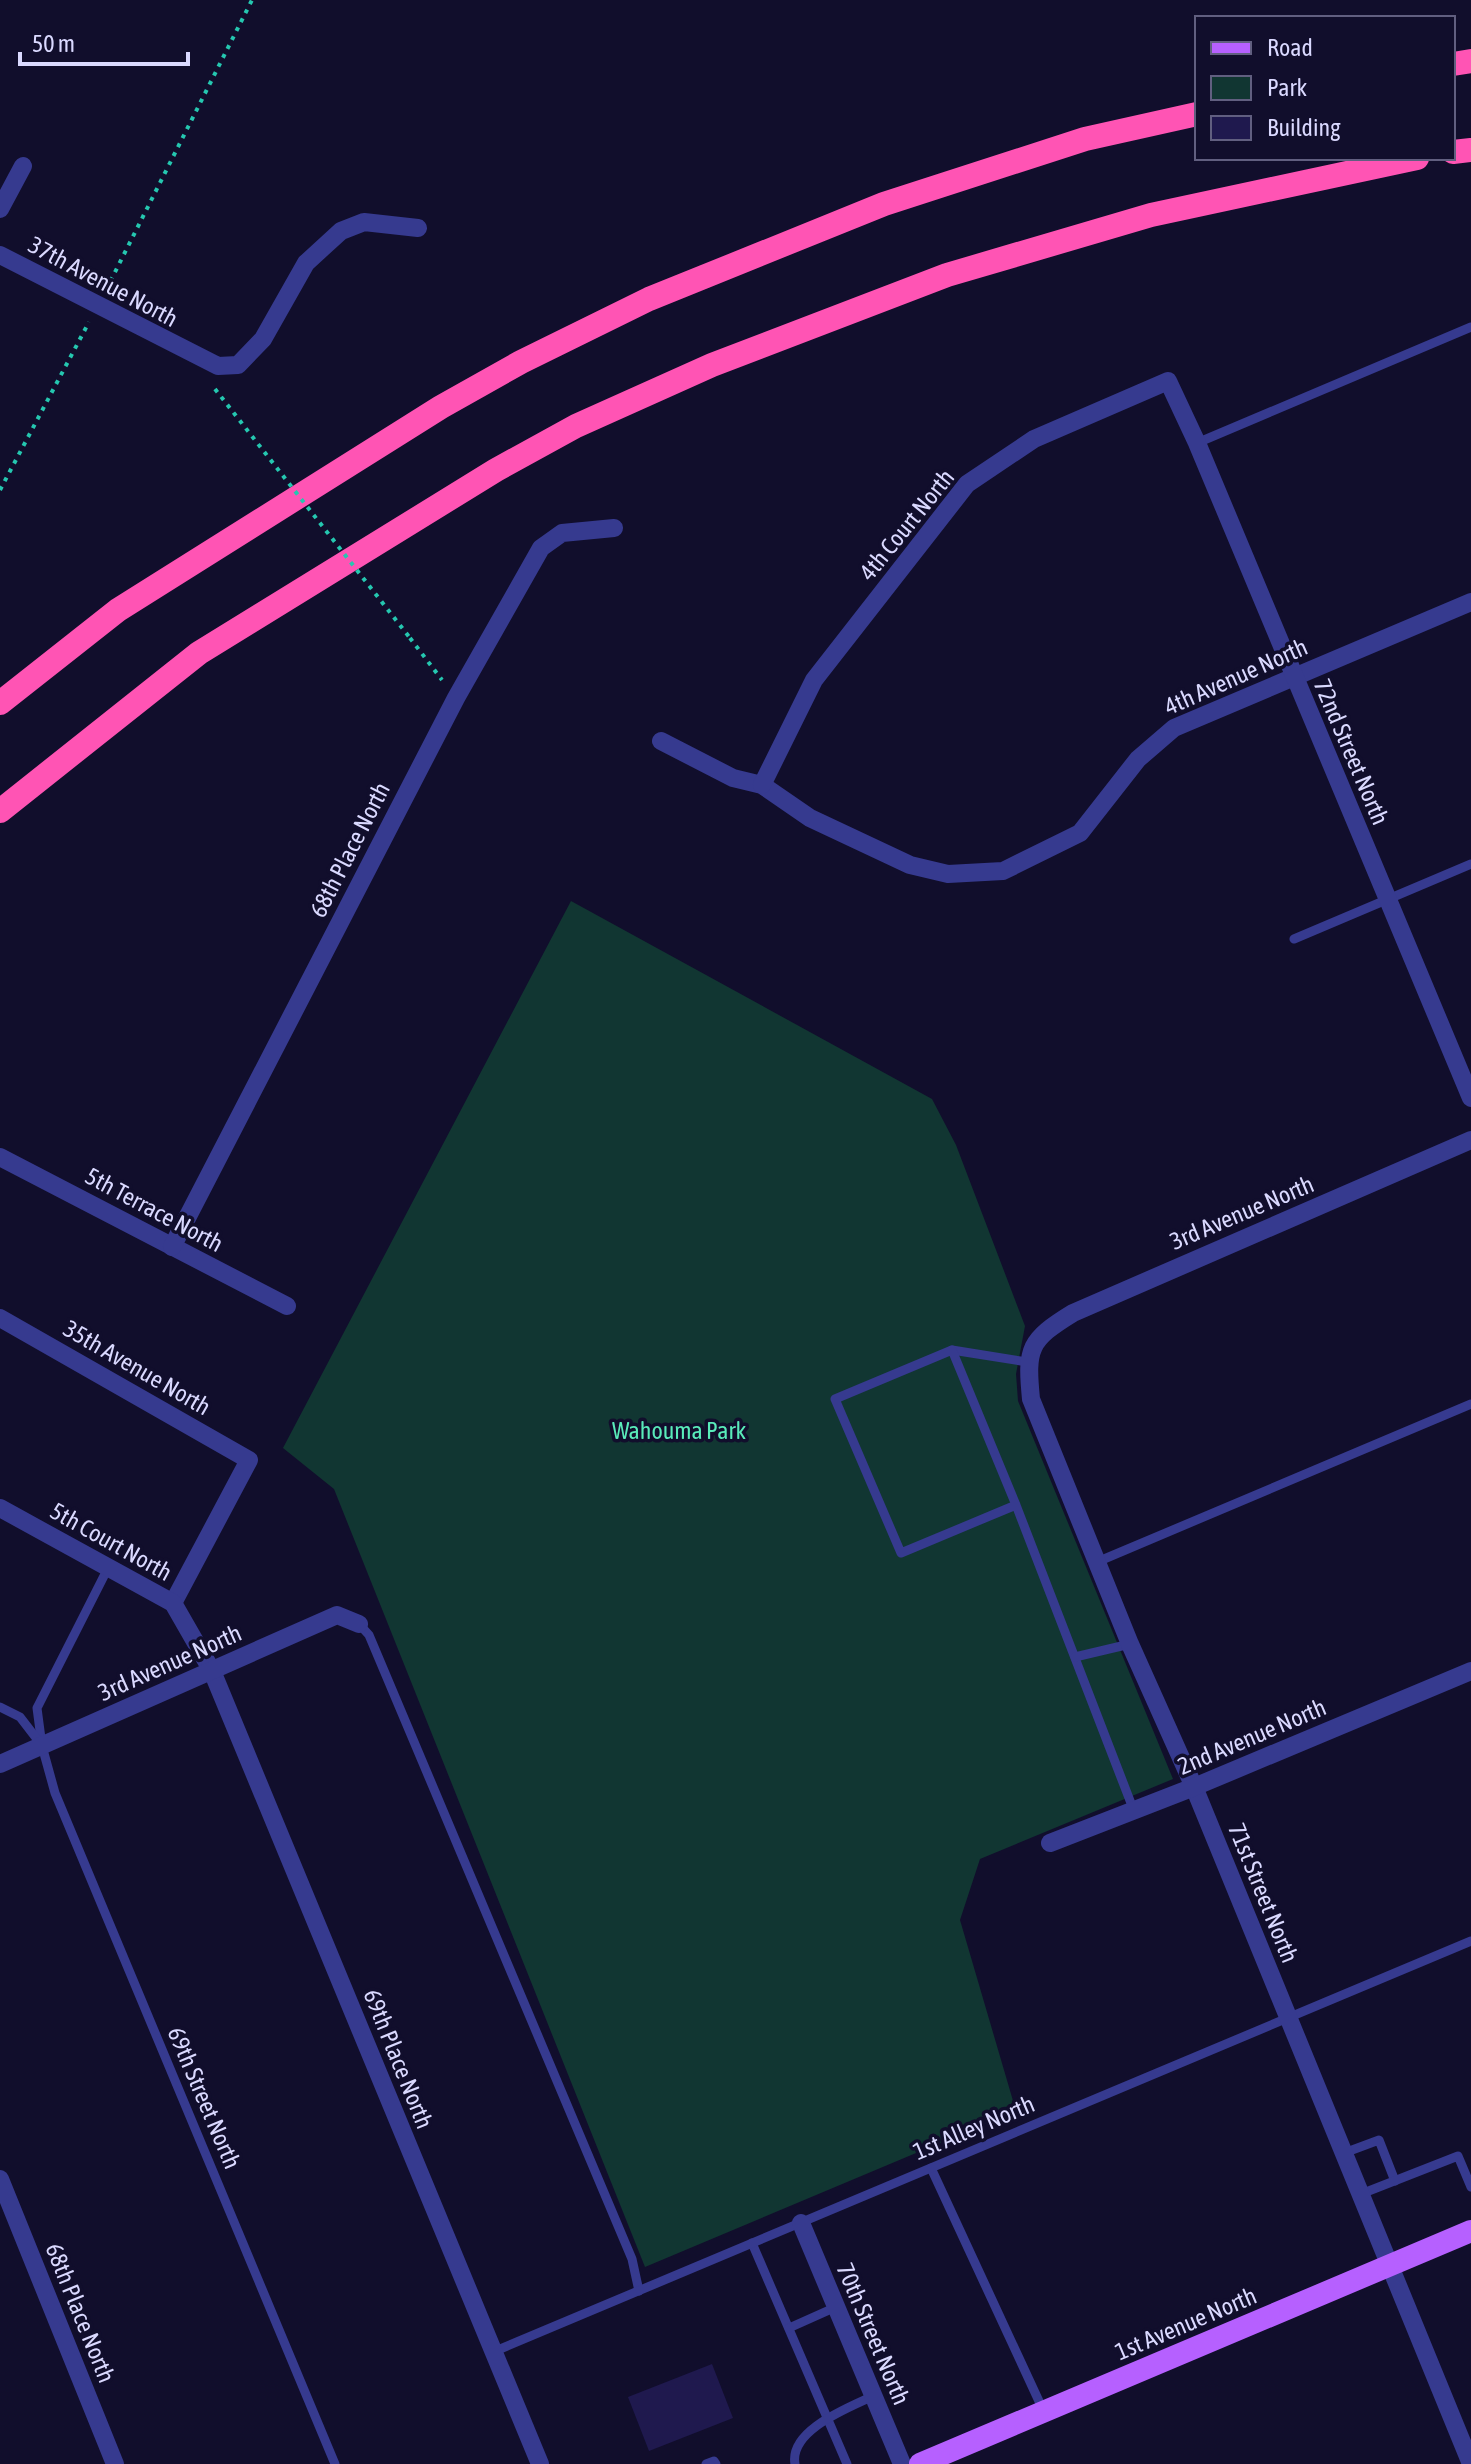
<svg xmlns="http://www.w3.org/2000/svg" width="1471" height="2464" font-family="'Asap Condensed',sans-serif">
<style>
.green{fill:#113632}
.building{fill:#1f194e}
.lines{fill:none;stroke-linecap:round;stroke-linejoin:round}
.path{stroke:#25c7b0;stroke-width:4;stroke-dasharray:4 6;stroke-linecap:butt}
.service{stroke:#363a8f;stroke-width:9}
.minor{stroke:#363a8f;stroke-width:18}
.primary{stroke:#b660ff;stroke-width:22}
.motorway{stroke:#ff54b4;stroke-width:24}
.path-bridge{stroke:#25c7b0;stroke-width:4;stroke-dasharray:4 6;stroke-linecap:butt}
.labels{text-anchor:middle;stroke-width:7;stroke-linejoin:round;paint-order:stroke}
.street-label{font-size:24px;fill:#dad9ff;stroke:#110e2c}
.park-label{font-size:24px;fill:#59ebba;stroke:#110e2c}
</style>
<rect width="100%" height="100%" fill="#110e2c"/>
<polygon class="green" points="571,901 932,1099 956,1145 1025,1326 1016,1374 1018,1401 1173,1779 980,1859 960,1920 1016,2111 645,2267 334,1489 283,1448"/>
<polygon class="building" points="712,2364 733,2418 649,2451 628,2397"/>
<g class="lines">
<g class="path">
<polyline points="106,290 252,0"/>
<polyline points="0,490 89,322"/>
<polyline points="410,638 442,680"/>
</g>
<g class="service">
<polyline points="1197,443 1471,327"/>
<polyline points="1294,939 1471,864"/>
<polyline points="952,1350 1027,1362"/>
<polyline points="1016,1505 901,1553 835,1399 952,1350 1016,1505 1134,1811"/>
<polyline points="1097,1562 1471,1404"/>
<polyline points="108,1568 37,1708 42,1746 55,1793 335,2464"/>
<polyline points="359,1624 369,1635 632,2259 639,2291"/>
<polyline points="1075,1657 1130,1644"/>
<polyline points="0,1707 20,1717 40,1743"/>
<polyline points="1344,2153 1379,2140 1395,2181"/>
<polyline points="931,2168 1044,2412"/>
<polyline points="1361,2194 1458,2156 1471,2187"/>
<polyline points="752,2243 847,2464"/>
<polyline points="789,2328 836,2307"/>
<polyline points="493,2352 1471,1941"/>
<polyline points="706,2464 714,2461 716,2464"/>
<path d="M795 2464C789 2430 848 2408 873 2396"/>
</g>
<g class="minor">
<polyline points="0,209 23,166"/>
<polyline points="0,255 218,366 238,365 263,339 306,263 341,231 364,222 418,228"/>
<polyline points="661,741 733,778 762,785 810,818 910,865 948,874 1003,871 1080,833 1138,759 1174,728 1471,602"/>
<polyline points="762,785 814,680 967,484 1034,439 1168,381 1197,443 1471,1098"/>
<path d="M1471 1140 1073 1313C1029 1340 1026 1348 1031 1399L1130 1644 1194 1787 1471 2464"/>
<polyline points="0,1157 287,1306"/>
<polyline points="172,1247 456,698 541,548 562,533 614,528"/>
<polyline points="0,1318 249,1460 173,1603"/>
<polyline points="0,1508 173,1603 212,1671 540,2464"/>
<polyline points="0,1764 337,1615 359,1624"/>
<polyline points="1050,1843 1194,1787 1471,1671"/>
<polyline points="0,2179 115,2464"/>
<polyline points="801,2223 902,2464"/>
</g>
<polyline class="primary" points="920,2464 1471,2231"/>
<g class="motorway">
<polyline points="1453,64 1471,61"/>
<polyline points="1453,152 1471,150"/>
<polyline points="0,703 118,610 441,407 521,362 649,299 884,204 1085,139 1197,114"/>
<polyline points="0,811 199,653 496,470 576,426 712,365 947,275 1151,215 1417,158"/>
</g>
<polyline class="path-bridge" points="215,389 410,638"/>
</g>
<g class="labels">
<g class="street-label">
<text transform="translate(103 282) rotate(28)" y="8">37th Avenue North</text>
<text transform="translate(907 525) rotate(-51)" y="8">4th Court North</text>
<text transform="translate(1236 677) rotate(-24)" y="8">4th Avenue North</text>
<text transform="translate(1351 752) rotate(67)" y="8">72nd Street North</text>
<text transform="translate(350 850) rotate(-63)" y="8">68th Place North</text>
<text transform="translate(154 1210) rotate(28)" y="8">5th Terrace North</text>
<text transform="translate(1242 1213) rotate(-23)" y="8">3rd Avenue North</text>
<text transform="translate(137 1368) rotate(30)" y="8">35th Avenue North</text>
<text transform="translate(111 1542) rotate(29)" y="8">5th Court North</text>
<text transform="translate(170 1663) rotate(-24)" y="8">3rd Avenue North</text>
<text transform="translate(1252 1737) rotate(-23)" y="8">2nd Avenue North</text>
<text transform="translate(1263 1893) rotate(68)" y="8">71st Street North</text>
<text transform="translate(398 2059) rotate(68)" y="8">69th Place North</text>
<text transform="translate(204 2098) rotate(67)" y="8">69th Street North</text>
<text transform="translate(974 2128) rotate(-23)" y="8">1st Alley North</text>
<text transform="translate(80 2313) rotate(68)" y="8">68th Place North</text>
<text transform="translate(1186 2324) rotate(-23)" y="8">1st Avenue North</text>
<text transform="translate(873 2334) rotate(67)" y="8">70th Street North</text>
</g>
<g class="park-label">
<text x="679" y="1439">Wahouma Park</text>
</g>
</g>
<rect x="1195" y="16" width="260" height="144" fill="#110e2c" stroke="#615f80" stroke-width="2"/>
<rect x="1211" y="42" width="40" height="12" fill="#b660ff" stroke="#615f80" stroke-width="2"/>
<text x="1267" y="56" font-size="24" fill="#dad9ff">Road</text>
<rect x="1211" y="76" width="40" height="24" fill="#113632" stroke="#615f80" stroke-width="2"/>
<text x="1267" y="96" font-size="24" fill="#dad9ff">Park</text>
<rect x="1211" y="116" width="40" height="24" fill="#1f194e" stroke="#615f80" stroke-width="2"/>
<text x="1267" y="136" font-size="24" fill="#dad9ff">Building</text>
<path d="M20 52v12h168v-12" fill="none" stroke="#dad9ff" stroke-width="4"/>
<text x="32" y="52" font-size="24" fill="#dad9ff" stroke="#110e2c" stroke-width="6" paint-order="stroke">50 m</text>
</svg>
